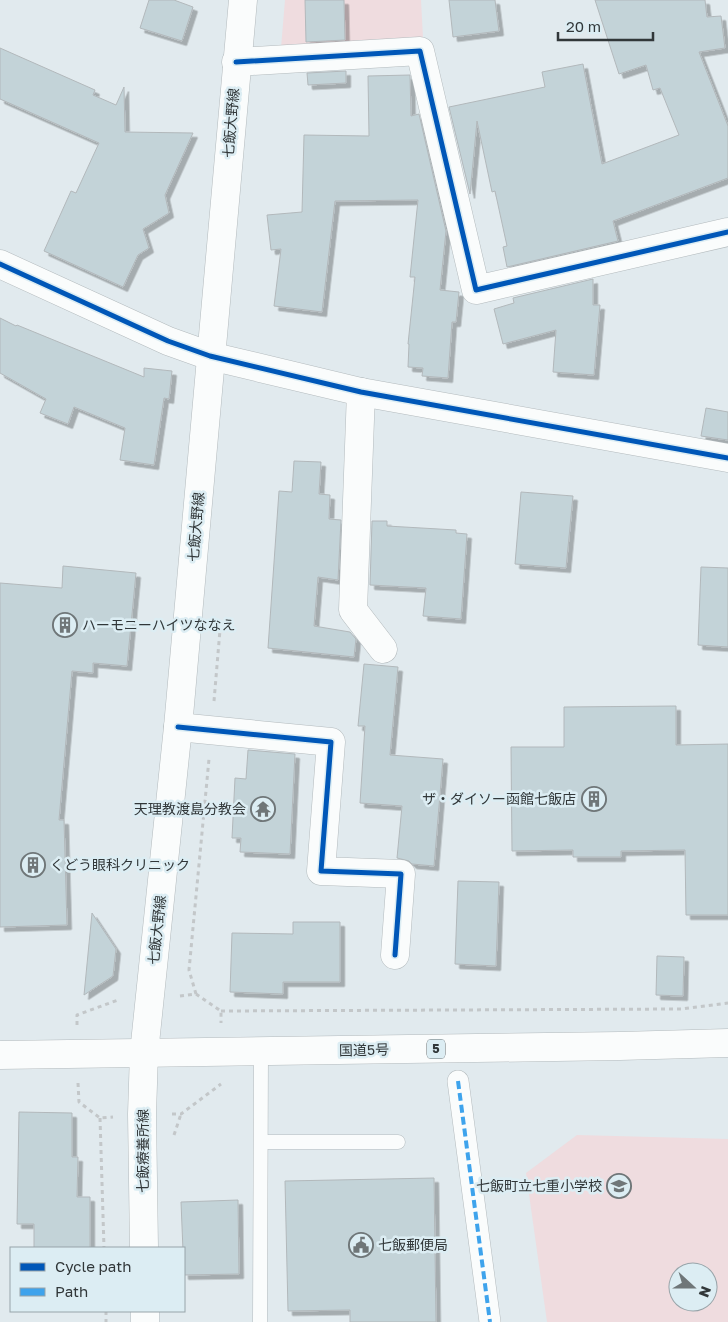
<svg xmlns="http://www.w3.org/2000/svg" width="728" height="1322" font-family="'Golos Text','Noto Sans JP',sans-serif">
<style>
.green{fill:#efdcdf;fill-rule:evenodd}
.building{fill:#c3d3d8;stroke:#b2b8bb;filter:url(#shadow)}
.lines{fill:none;stroke-linecap:round;stroke-linejoin:round}
.service-casing{stroke:#b3babd;stroke-width:15}
.pedestrian-casing{stroke:#b3babd;stroke-width:22}
.minor-casing{stroke:#b3babd;stroke-width:29}
.secondary-casing{stroke:#b3babd;stroke-width:29}
.trunk-casing{stroke:#b3babd;stroke-width:29}
.path{stroke:#c3c7c9;stroke-width:3;stroke-dasharray:4 4;stroke-linecap:butt}
.service{stroke:#fafcfc;stroke-width:14}
.pedestrian{stroke:#fafcfc;stroke-width:21}
.minor{stroke:#fafcfc;stroke-width:28}
.secondary{stroke:#fafcfc;stroke-width:28}
.trunk{stroke:#fafcfc;stroke-width:28}
.quiet{stroke:#3ea3ec;stroke-width:4;stroke-dasharray:8 4;stroke-linecap:butt}
.cycleway-casing{stroke:#dcedf3;stroke-width:8}
.cycleway{stroke:#0057b8;stroke-width:5}
.labels{text-anchor:middle;stroke-width:5;stroke-linejoin:round;paint-order:stroke}
.shield{fill:#dcedf3;stroke:#646e71;stroke-width:1}
.shield-label{font-size:12px;font-weight:bold;fill:#313739}
.street-label{font-size:14px;fill:#313739;stroke:#dcedf3}
.poi-label{font-size:14px;fill:#313739;stroke:#dcedf3;text-anchor:start}
</style>
<defs>
<filter id="shadow"><feDropShadow dx="4.5" dy="4.5" stdDeviation="0" flood-color="#0004"/></filter>
</defs>
<rect width="100%" height="100%" fill="#e1eaee"/>
<g class="green">
<polygon points="285,0 421,0 423,38 281,48"/>
<path d="M577 1135 728 1139V1322H547L526 1173ZM678 1272H708V1302H678Z"/>
</g>
<g class="building">
<polygon points="149,0 174,0 193,7 182,41 140,28"/>
<polygon points="305,0 344,0 345,40 306,42"/>
<polygon points="449,0 495,0 499,31 453,37"/>
<polygon points="595,0 705,0 707,17 721,16 725,48 699,52 728,126 728,178 613,221 618,241 507,267 503,247 507,246 495,191 492,192 477,121 470,194 449,107 545,87 542,72 583,64 602,164 679,135 660,88 653,90 646,65 619,74"/>
<polygon points="0,48 95,90 93,95 116,105 124,87 125,132 193,133 165,195 169,213 143,229 149,248 138,255 123,287 44,251 71,191 76,193 99,143 0,99"/>
<polygon points="346,71 346,83 308,85 307,73"/>
<polygon points="410,75 411,116 419,114 446,231 440,290 459,292 456,322 452,322 448,378 422,376 423,368 408,367 409,344 408,344 415,277 410,277 418,200 335,201 322,312 274,306 281,249 271,250 267,215 302,212 304,135 369,136 368,76"/>
<polygon points="593,279 593,305 600,305 594,375 553,372 556,330 503,344 494,309 514,303 513,298"/>
<polygon points="0,318 16,326 17,325 144,377 144,368 172,371 169,399 164,398 154,465 120,460 125,428 74,407 68,424 40,413 46,399 0,373"/>
<polygon points="706,408 728,412 728,440 701,436"/>
<polygon points="294,461 321,462 319,494 330,495 329,519 341,520 338,580 318,577 314,626 350,632 356,639 354,657 268,648 279,491 292,492"/>
<polygon points="521,492 573,496 566,568 515,564"/>
<polygon points="372,521 387,521 387,526 456,530 456,533 467,534 461,619 423,616 426,588 370,585"/>
<polygon points="63,566 136,573 127,666 93,663 93,673 72,671 59,820 64,820 67,925 0,927 0,583 62,588"/>
<polygon points="701,567 728,568 728,647 698,645"/>
<polygon points="364,664 398,667 390,755 443,759 434,866 412,864 409,861 397,858 402,806 360,803 365,726 358,726"/>
<polygon points="676,706 676,745 728,744 728,915 686,915 685,850 621,851 621,857 573,857 573,850 512,851 511,747 564,747 564,707"/>
<polygon points="248,750 295,754 290,854 240,852 241,838 232,838 235,778 246,779"/>
<polygon points="458,881 499,882 496,966 455,964"/>
<polygon points="92,913 116,949 113,976 84,995"/>
<polygon points="293,922 340,922 340,982 283,982 283,994 230,992 232,933 293,934"/>
<polygon points="657,956 684,957 683,996 656,995"/>
<polygon points="19,1112 72,1113 72,1157 78,1157 77,1197 90,1197 90,1248 34,1248 34,1224 17,1224"/>
<polygon points="434,1178 436,1322 350,1322 350,1310 288,1311 285,1181"/>
<polygon points="238,1200 239,1274 184,1275 181,1202"/>
</g>
<g class="lines">
<defs>
<g id="service">
<polyline points="262,1142 398,1142"/>
<polyline points="260,1322 261,1051"/>
</g>
<polyline id="pedestrian" points="458,1081 490,1322"/>
<g id="minor">
<polyline points="236,62 420,51 476,290 728,232"/>
<polyline points="0,264 168,341 210,356 361,392 728,458"/>
<polyline points="361,392 353,610 383,649"/>
<polyline points="178,727 331,742 321,871 401,874 395,955"/>
</g>
<g id="secondary">
<polyline points="144,1248 142,1114 144,1053 178,727 243,0"/>
<polyline points="145,1311 145,1322"/>
</g>
<polyline id="trunk" points="0,1055 620,1046 728,1043"/>
</defs>
<use href="#service" class="service-casing"/>
<use href="#pedestrian" class="pedestrian-casing"/>
<use href="#minor" class="minor-casing"/>
<use href="#secondary" class="secondary-casing"/>
<use href="#trunk" class="trunk-casing"/>
<g class="path">
<polyline points="214,701 220,630"/>
<polyline points="196,994 189,970 209,759"/>
<polyline points="180,996 196,994 221,1011 221,1023"/>
<polyline points="221,1011 681,1009 728,1003"/>
<polyline points="77,1025 77,1015 118,1000"/>
<polyline points="78,1083 79,1102 100,1118 113,1117"/>
<polyline points="172,1114 181,1114 221,1084"/>
<polyline points="100,1118 104,1248"/>
<polyline points="174,1135 181,1114"/>
<polyline points="106,1311 106,1322"/>
</g>
<use href="#service" class="service"/>
<use href="#pedestrian" class="pedestrian"/>
<use href="#minor" class="minor"/>
<use href="#secondary" class="secondary"/>
<use href="#trunk" class="trunk"/>
<polyline class="quiet" points="458,1081 490,1322"/>
<defs>
<g id="cycleway">
<polyline points="236,62 420,51 476,290 728,232"/>
<polyline points="0,264 168,341 210,356 361,392 728,458"/>
<polyline points="178,727 331,742 321,871 401,874 395,955"/>
</g>
</defs>
<use href="#cycleway" class="cycleway-casing"/>
<use href="#cycleway" class="cycleway"/>
</g>
<defs>
<symbol id="building-ring" viewBox="-11 -11 22 22"><circle r="9.5" fill="#dcedf3" stroke="#6f7678" stroke-width="1.5"/><path d="M-4-6H4V6H1V3H-1V6H-4ZM-2.5-4.3h1.7v1.8h-1.7ZM.8-4.3h1.7v1.8H.8ZM-2.5-1h1.7V.8h-1.7ZM.8-1h1.7V.8H.8Z" fill="#6f7678"/></symbol>
<symbol id="temple-ring" viewBox="-11 -11 22 22"><circle r="9.5" fill="#dcedf3" stroke="#6f7678" stroke-width="1.5"/><path d="M0-6L5-2H3V0L6.5 2.5H4V6H1.5V3h-3V6H-4V2.5H-6.5L-3 0V-2H-5Z" fill="#6f7678"/></symbol>
<symbol id="school-ring" viewBox="-11 -11 22 22"><circle r="9.5" fill="#dcedf3" stroke="#6f7678" stroke-width="1.5"/><path d="M0-5L7-2L0 1L-7-2ZM-4 1L0 2.5L4 1V4Q0 6-4 4Z" fill="#6f7678"/></symbol>
<symbol id="civic-ring" viewBox="-11 -11 22 22"><circle r="9.5" fill="#dcedf3" stroke="#6f7678" stroke-width="1.5"/><path d="M-.6-6.5H3V-4.5H.6V-3L4-1V1h2V6H-6V1h2V-1L-.6-3ZM-1.2 2.5V6h2.4V2.5Z" fill="#6f7678"/></symbol>
</defs>
<g fill-rule="evenodd">
<use href="#building-ring" x="51" y="611" width="28" height="28"/>
<use href="#building-ring" x="580" y="785" width="28" height="28"/>
<use href="#temple-ring" x="249" y="795" width="28" height="28"/>
<use href="#building-ring" x="19" y="851" width="28" height="28"/>
<use href="#school-ring" x="605" y="1172" width="28" height="28"/>
<use href="#civic-ring" x="347" y="1231" width="28" height="28"/>
</g>
<g class="labels">
<rect class="shield" x="427" y="1039.5" width="18" height="19" rx="4"/>
<g class="shield-label">
<text x="436" y="1053">5</text>
</g>
<g class="street-label">
<text transform="translate(231 123) rotate(-85)" y="5">七飯大野線</text>
<text transform="translate(196 527) rotate(-85)" y="5">七飯大野線</text>
<text transform="translate(157 930) rotate(-84)" y="5">七飯大野線</text>
<text transform="translate(364 1050) rotate(-1)" y="5">国道5号</text>
<text transform="translate(143 1151) rotate(-90)" y="5">七飯療養所線</text>
</g>
<g class="poi-label">
<text x="82" y="630">ハーモニーハイツななえ</text>
<text x="576" y="804" text-anchor="end">ザ・ダイソー函館七飯店</text>
<text x="246" y="814" text-anchor="end">天理教渡島分教会</text>
<text x="50" y="870">くどう眼科クリニック</text>
<text x="602" y="1191" text-anchor="end">七飯町立七重小学校</text>
<text x="378" y="1250">七飯郵便局</text>
</g>
</g>
<rect x="10" y="1247" width="175" height="65" fill="#dcedf3" stroke="#98a4a9"/>
<rect x="20" y="1263" width="25" height="8" fill="#0057b8" stroke="#98a4a9"/>
<text x="55" y="1272" font-size="15" fill="#313739">Cycle path</text>
<rect x="20" y="1288" width="25" height="8" fill="#3ea3ec" stroke="#98a4a9"/>
<text x="55" y="1297" font-size="15" fill="#313739">Path</text>
<g transform="translate(693 1287) rotate(111)"><circle r="24" fill="#dcedf3" stroke="#98a4a9"/>
<path d="M0-4L9 19L0 12L-9 19Z" fill="#6f7678"/>
<text y="-8" font-size="14" font-weight="bold" text-anchor="middle" fill="#313739">N</text>
</g>
<path d="M558 32v8h95v-8" fill="none" stroke="#313739" stroke-width="2.5"/>
<text x="566" y="32" font-size="15" fill="#313739" stroke="#dcedf3" stroke-width="4" paint-order="stroke">20 m</text>
</svg>
